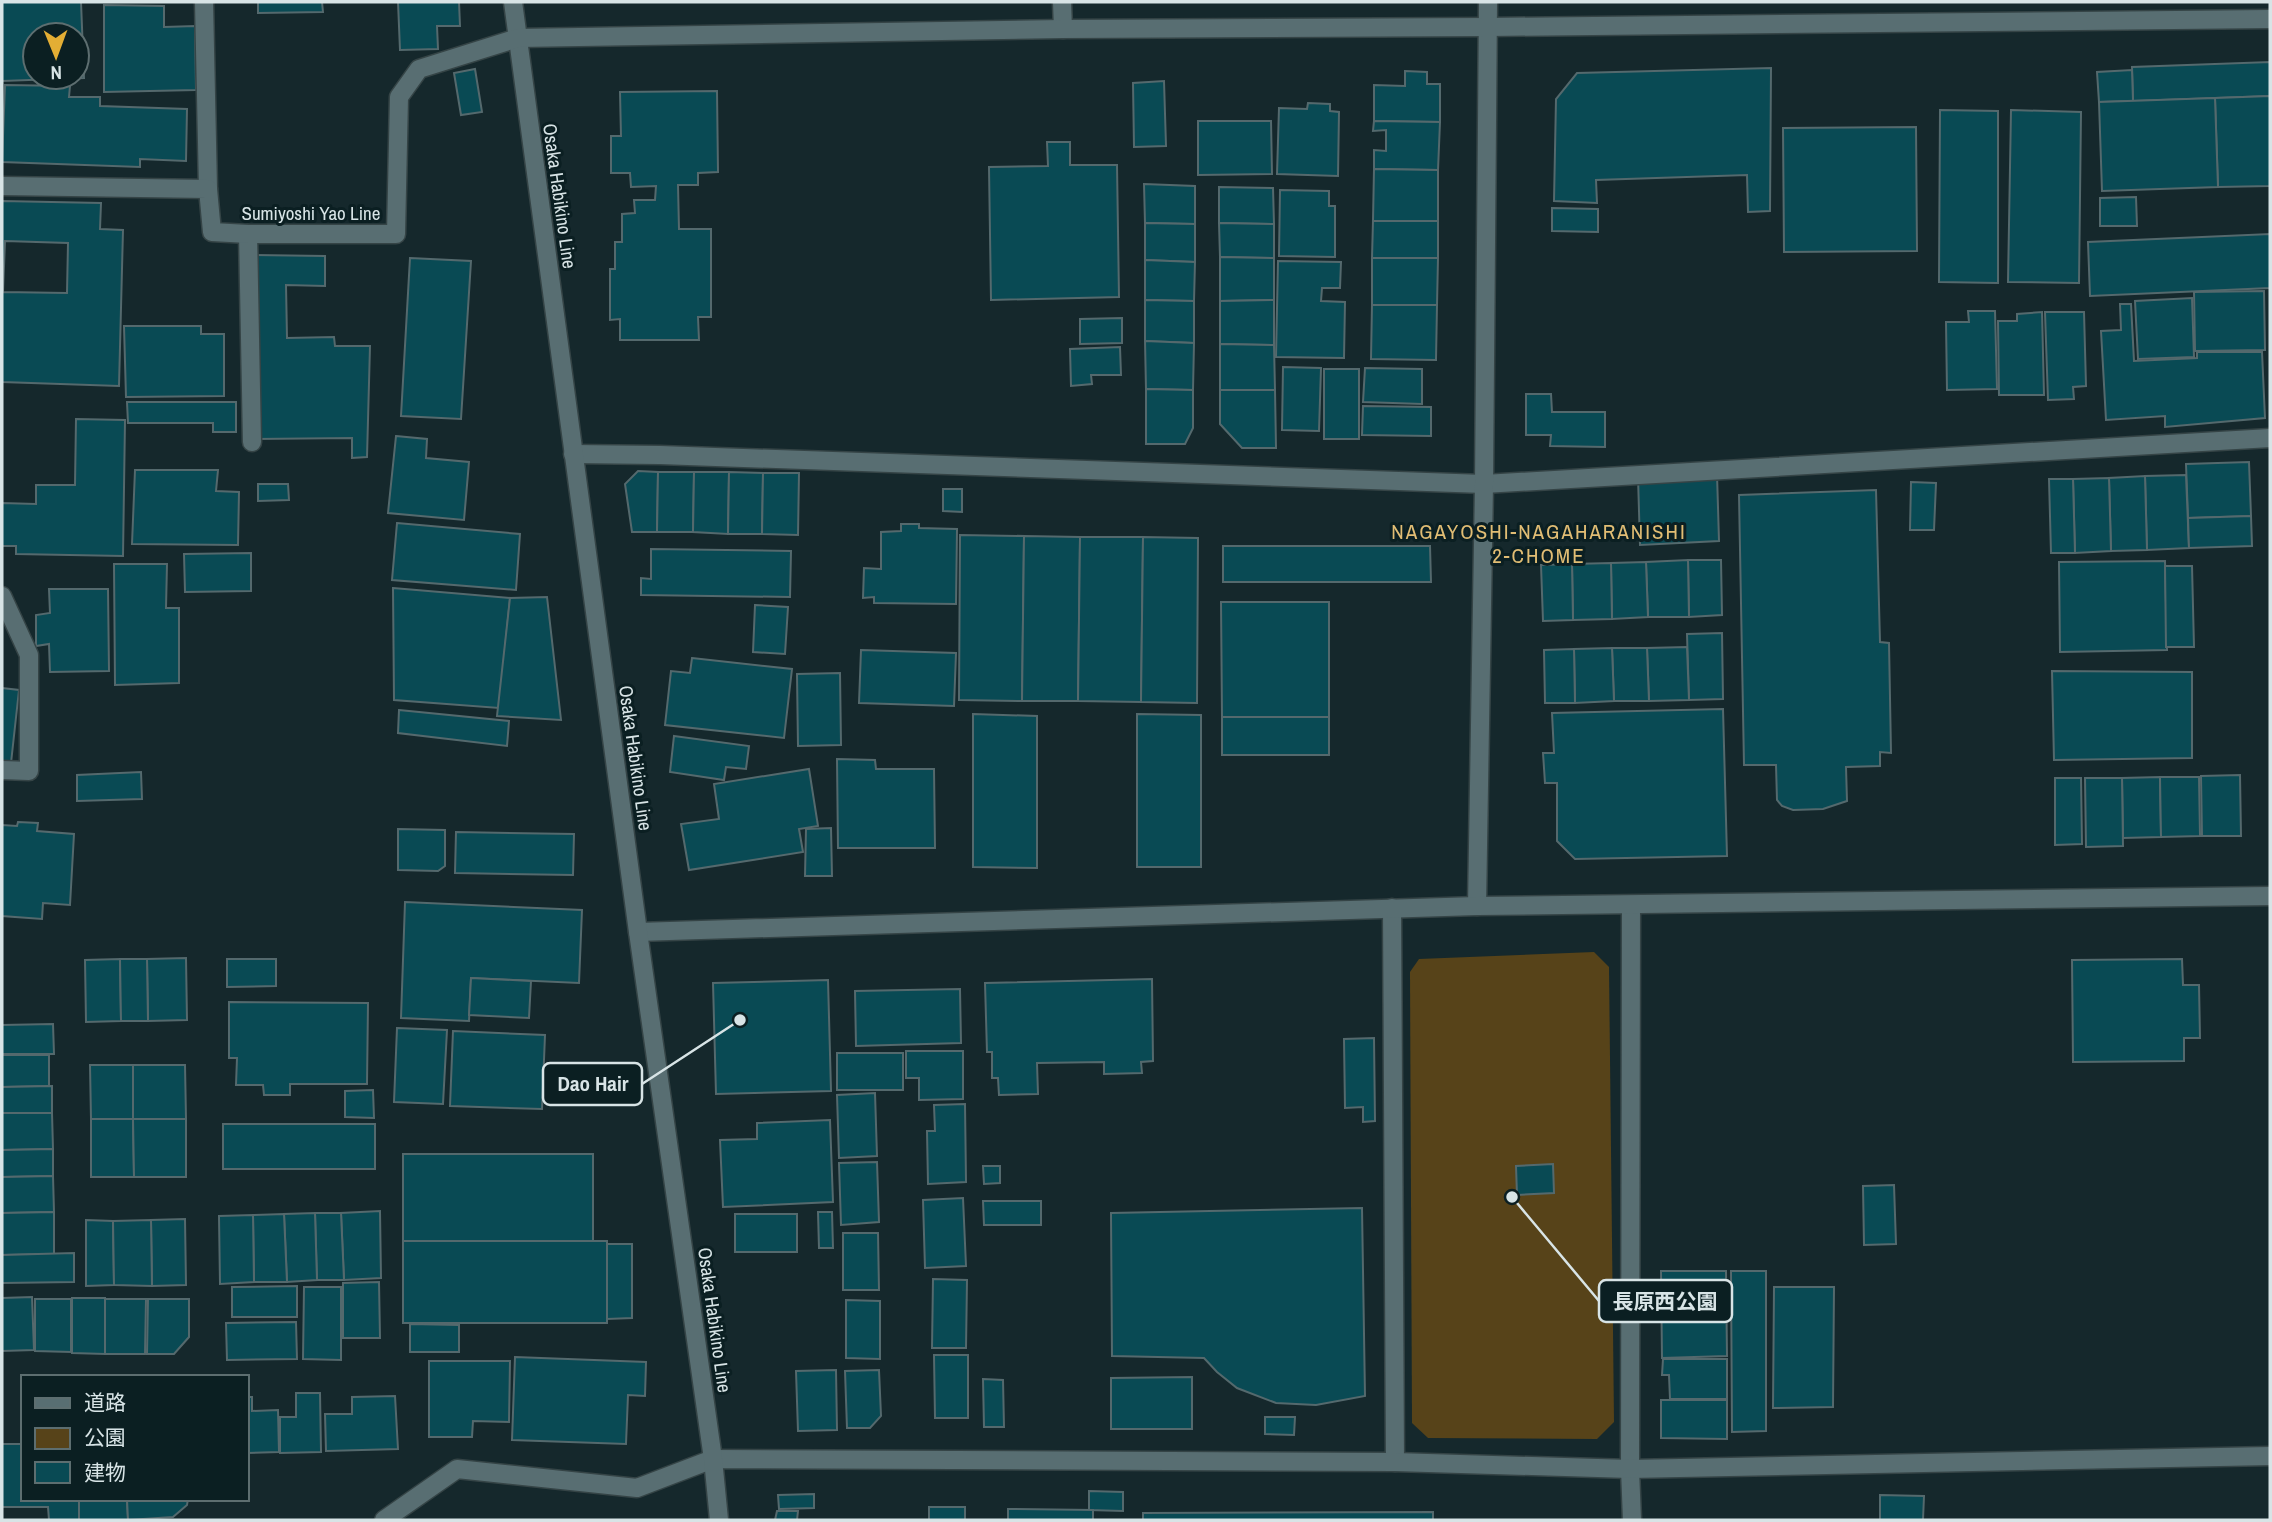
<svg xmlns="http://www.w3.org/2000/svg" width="2272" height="1522" font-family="'Archivo Narrow','Noto Sans JP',sans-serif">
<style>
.green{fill:#574319}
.building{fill:#094a54;stroke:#54696d;stroke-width:2;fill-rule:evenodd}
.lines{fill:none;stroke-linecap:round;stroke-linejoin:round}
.minor-casing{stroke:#354446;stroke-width:21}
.tertiary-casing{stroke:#354446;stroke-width:21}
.secondary-casing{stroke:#354446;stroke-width:21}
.minor{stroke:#586e72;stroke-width:18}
.tertiary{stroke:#586e72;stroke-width:18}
.secondary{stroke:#586e72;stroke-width:18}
.labels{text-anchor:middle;stroke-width:6;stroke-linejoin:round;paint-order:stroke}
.street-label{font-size:19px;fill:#d8e4e6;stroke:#0b1f22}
.neighbourhood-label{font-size:21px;letter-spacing:2px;fill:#e1bd74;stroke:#0b1f22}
.leader{fill:none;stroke:#d8e4e6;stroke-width:2.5}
.callout-dot{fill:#d8e4e6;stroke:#0b1f22;stroke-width:2.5}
.callout{fill:#0b1f22;stroke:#d8e4e6;stroke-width:2.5}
.callout-label{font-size:21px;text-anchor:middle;font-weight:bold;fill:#d8e4e6}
</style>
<rect width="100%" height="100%" fill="#15282c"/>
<polygon class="green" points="1594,952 1609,967 1614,1422 1597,1439 1428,1438 1412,1423 1410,972 1419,959"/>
<g class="building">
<path d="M2 2H81L84 78 2 81ZM35 35H77V77H35Z"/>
<polygon points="258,2 322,2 323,12 258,13"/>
<polygon points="398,2 459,2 460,26 437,26 438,49 400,50"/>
<polygon points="104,5 164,6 164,27 195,26 196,90 104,92"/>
<polygon points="2270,62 2270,96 2133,101 2132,67"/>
<polygon points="1771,68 1770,211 1748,212 1747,175 1596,180 1597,203 1554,201 1556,99 1577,73"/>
<polygon points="475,69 482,112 461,115 454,73"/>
<polygon points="2132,70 2133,101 2099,102 2097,72"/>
<polygon points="1405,71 1427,72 1427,84 1440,84 1440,122 1374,121 1374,85 1405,86"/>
<polygon points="1164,81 1166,146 1134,147 1133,83"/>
<polygon points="5,85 70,86 69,97 100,97 100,106 187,109 186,161 140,159 140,167 2,162"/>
<polygon points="717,91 718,172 698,173 698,185 678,185 679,229 711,229 711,317 698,317 699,340 620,340 620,319 610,320 610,269 615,269 615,242 622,242 622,214 635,213 634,200 655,200 656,186 631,187 630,173 611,173 611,136 621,136 620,92"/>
<polygon points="2270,96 2270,186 2218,187 2215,98"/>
<polygon points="2215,98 2218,187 2102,191 2099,102"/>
<polygon points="1308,103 1330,104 1330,111 1339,112 1338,176 1277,174 1279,108 1307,109"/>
<polygon points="1940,110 1998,111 1998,283 1939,282"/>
<polygon points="2011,110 2081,112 2079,283 2008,282"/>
<polygon points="1198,121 1271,121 1272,174 1198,175"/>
<polygon points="1374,121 1440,122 1438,170 1374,169 1374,150 1386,151 1386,130 1373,131"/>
<polygon points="1916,127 1917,251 1784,252 1783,128"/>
<polygon points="1047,142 1070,142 1070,165 1117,165 1119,297 991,300 989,167 1048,166"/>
<polygon points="1374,169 1438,170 1438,221 1373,221"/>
<polygon points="1144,184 1195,186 1195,224 1145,223"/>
<polygon points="1219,187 1273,188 1274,224 1219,223"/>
<polygon points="1280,190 1329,191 1329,206 1335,206 1335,257 1279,256"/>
<polygon points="2136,197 2137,226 2100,226 2100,198"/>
<path d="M2 201 101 203 100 229 123 230 119 386 2 382ZM5 241 68 243 67 293 3 292Z"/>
<polygon points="1552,208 1598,209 1598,232 1552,231"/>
<polygon points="1373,221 1438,221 1438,258 1372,258"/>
<polygon points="1145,223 1195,224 1195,262 1145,260"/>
<polygon points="1219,223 1274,224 1274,258 1220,257"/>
<polygon points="2270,234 2270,288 2090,296 2088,242"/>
<polygon points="253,255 325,256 325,286 286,285 287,338 334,337 335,346 370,346 367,457 352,458 352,438 253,439"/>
<polygon points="1220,257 1274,258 1274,300 1220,301"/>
<polygon points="410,258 471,261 461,419 401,416"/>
<polygon points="1372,258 1438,258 1437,305 1372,305"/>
<polygon points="1145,260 1195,262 1194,301 1145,300"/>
<polygon points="1278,261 1341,262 1340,288 1322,288 1321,301 1345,302 1344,358 1276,357"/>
<polygon points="2264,291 2265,350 2195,351 2194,292"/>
<polygon points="2192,298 2194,357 2138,359 2135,301"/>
<polygon points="1145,300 1194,301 1194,343 1145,341"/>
<polygon points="1274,300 1274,345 1220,344 1220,301"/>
<polygon points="2120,304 2131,304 2134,361 2197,358 2197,352 2262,352 2265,418 2165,427 2165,416 2106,420 2101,331 2121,330"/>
<polygon points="1372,305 1437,305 1436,360 1371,359"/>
<polygon points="1968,311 1995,311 1997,389 1947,390 1946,322 1969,322"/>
<polygon points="2042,312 2044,395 1999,395 1998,321 2017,321 2017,314"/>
<polygon points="2045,312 2084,312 2086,386 2073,387 2074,399 2048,400"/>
<polygon points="1122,318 1122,343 1080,344 1080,319"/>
<polygon points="124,326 201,326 201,334 224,334 224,396 126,397"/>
<polygon points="1145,341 1194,343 1193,390 1146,389"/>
<polygon points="1220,344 1274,345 1275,390 1220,390"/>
<polygon points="1120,347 1121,375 1091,375 1092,384 1071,386 1070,349"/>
<polygon points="1283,367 1321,368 1319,431 1282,430"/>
<polygon points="1365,368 1422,369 1422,404 1363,402"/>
<rect x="1324" y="369" width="35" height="70"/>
<polygon points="1146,389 1193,390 1193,428 1185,444 1146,444"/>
<polygon points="1220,390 1275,390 1276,448 1242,448 1220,424"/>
<polygon points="1526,394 1551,394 1552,412 1605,412 1605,447 1550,446 1551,435 1526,435"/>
<polygon points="127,402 236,402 236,432 213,432 213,423 128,423"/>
<polygon points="1363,406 1431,407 1431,436 1362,435"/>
<polygon points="76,419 125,420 123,556 16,554 16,546 2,546 2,503 36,504 36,485 75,485"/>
<polygon points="396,436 427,439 426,458 469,462 464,520 388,513"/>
<polygon points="2249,462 2251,516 2188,518 2186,464"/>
<polygon points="135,470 218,470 216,491 239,492 238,545 132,544"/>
<polygon points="638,471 658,472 657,532 632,532 625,484"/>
<polygon points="658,472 694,472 693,532 657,532"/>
<polygon points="694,472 729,472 728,534 693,532"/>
<polygon points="729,472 763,473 762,534 728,534"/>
<polygon points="763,473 799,473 798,535 762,534"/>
<polygon points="1717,474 1719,541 1640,545 1638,477"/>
<polygon points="2186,475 2189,548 2147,550 2145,476"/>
<polygon points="2145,476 2147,550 2111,551 2109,478"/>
<polygon points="2109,478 2111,551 2075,553 2073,479"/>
<polygon points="2049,479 2073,479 2075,553 2051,553"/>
<polygon points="1911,482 1936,483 1934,530 1910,530"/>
<polygon points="258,484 288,484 289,500 258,501"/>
<polygon points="943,489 962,489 962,512 943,511"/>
<polygon points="1876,490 1880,642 1889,643 1891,753 1880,752 1880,766 1846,767 1847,801 1823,809 1793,810 1782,806 1777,800 1776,765 1744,765 1739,495"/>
<polygon points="2251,516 2252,546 2189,548 2188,518"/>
<polygon points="397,523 520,534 516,590 392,580"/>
<polygon points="901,524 919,524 919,528 957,529 956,604 874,603 874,597 863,598 864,568 881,569 881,532 901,531"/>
<polygon points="960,535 1024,536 1022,701 959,700"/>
<polygon points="1024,536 1080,537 1078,701 1022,701"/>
<polygon points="1080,537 1143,537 1141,702 1078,701"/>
<polygon points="1143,537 1198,538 1197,703 1141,702"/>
<polygon points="1223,546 1430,546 1431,582 1223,582"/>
<polygon points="651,549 791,551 790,597 641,595 641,578 651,579"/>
<polygon points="251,553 251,591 185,592 184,554"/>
<polygon points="1688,560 1721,560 1722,615 1689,617"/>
<polygon points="1688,560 1689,617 1648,617 1646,562"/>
<polygon points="2165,561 2167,650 2060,652 2059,562"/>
<polygon points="1646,562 1648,617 1612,619 1611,563"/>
<polygon points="1611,563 1612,619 1573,620 1572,564"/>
<polygon points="114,564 167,564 166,608 179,608 179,683 115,685"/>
<polygon points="1572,564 1573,620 1543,621 1541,565"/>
<polygon points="2165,566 2192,566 2194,647 2166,647"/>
<polygon points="393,588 510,598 499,708 394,700"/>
<polygon points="49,589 108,589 109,671 50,672 49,644 36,646 36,615 50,613"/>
<polygon points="547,597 561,720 497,716 510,598"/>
<polygon points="1221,602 1329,602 1329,717 1222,717"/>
<polygon points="755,605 788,607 785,654 753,652"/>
<polygon points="1722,633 1723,699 1689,700 1687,634"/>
<polygon points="1687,647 1689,700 1649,701 1647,648"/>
<polygon points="1612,648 1647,648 1649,701 1614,701"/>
<polygon points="1612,648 1614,701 1575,703 1574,649"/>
<polygon points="1574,649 1575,703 1545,703 1544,650"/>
<polygon points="861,650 956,653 954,706 859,703"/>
<polygon points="692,658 792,669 784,738 665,725 671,671 690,673"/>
<polygon points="2052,671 2192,672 2192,758 2054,760"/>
<polygon points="840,673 841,745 798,746 797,674"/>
<polygon points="2,688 19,690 11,763 2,761"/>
<polygon points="1723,709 1727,856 1575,859 1557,841 1557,783 1545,783 1543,753 1554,753 1552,713"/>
<polygon points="399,710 509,721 507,746 398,733"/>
<polygon points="973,714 1037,716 1037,868 973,867"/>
<polygon points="1137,714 1201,715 1201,867 1137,867"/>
<rect x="1222" y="717" width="107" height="38"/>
<polygon points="674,736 749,746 746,769 726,767 724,780 670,772"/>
<polygon points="837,759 875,760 876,769 934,769 935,848 838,848"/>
<polygon points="809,769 818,826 799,829 803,852 689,870 681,824 719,819 714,784"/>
<polygon points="141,772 142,799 77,801 77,775"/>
<polygon points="2240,775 2241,836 2202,836 2201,776"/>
<polygon points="2160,777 2161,837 2123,838 2122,778"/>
<polygon points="2160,777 2199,777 2200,836 2161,837"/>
<polygon points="2055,778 2081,778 2082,844 2055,845"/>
<polygon points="2085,778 2122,778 2123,846 2086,847"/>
<polygon points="18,822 38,823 37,831 74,834 70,905 43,903 42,919 2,916 2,825 17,826"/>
<polygon points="831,828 832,876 805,876 806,829"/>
<polygon points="398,829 445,830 445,866 438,871 398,870"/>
<polygon points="456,832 574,834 573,875 455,873"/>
<polygon points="405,902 582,910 579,983 471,978 469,1021 401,1018"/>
<polygon points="186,958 187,1020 148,1021 147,959"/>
<polygon points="120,959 121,1021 86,1022 85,960"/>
<polygon points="120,959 147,959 148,1021 121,1021"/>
<polygon points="227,959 276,959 276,986 227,987"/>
<polygon points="2182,959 2183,985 2199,985 2200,1038 2184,1038 2184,1061 2073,1062 2072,960"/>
<polygon points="471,978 531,981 529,1018 469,1015"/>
<polygon points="1152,979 1153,1061 1141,1062 1142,1073 1104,1074 1104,1062 1037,1063 1038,1094 999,1095 998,1078 992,1078 992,1052 987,1052 985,983"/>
<polygon points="828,980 831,1091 716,1094 713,983"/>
<polygon points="960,989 961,1043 856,1046 855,991"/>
<polygon points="229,1002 368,1003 367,1084 290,1084 290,1095 264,1095 263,1085 236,1085 237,1058 229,1058"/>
<polygon points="53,1024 54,1054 2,1054 2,1025"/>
<polygon points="397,1028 447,1030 443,1104 394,1102"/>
<polygon points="453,1031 545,1035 542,1109 450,1106"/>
<polygon points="1374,1038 1375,1121 1363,1122 1363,1107 1345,1108 1344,1039"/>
<polygon points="906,1051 963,1051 963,1099 919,1100 919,1078 906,1078"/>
<rect x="837" y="1053" width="66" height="37"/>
<polygon points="2,1055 49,1055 49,1086 2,1087"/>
<polygon points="90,1065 133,1065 133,1119 91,1119"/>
<polygon points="133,1065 185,1065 186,1119 133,1119"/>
<polygon points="52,1086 52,1113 2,1113 2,1087"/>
<polygon points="373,1090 374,1118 345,1117 345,1091"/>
<polygon points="875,1093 877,1156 839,1158 837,1095"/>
<polygon points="965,1104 966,1182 928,1184 927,1131 935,1131 934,1105"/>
<polygon points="2,1113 52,1113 53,1149 2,1150"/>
<polygon points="91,1119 133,1119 134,1177 91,1177"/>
<polygon points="133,1119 186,1119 186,1177 134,1177"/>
<polygon points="830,1120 833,1202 723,1207 720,1140 757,1139 757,1123"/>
<rect x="223" y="1124" width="152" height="45"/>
<polygon points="53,1149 53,1176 2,1177 2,1150"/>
<rect x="403" y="1154" width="190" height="87"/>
<polygon points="877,1162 879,1222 841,1225 839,1163"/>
<polygon points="1553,1164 1554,1193 1517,1195 1516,1166"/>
<polygon points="983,1166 1000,1166 1000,1183 984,1184"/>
<polygon points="53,1176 54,1212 2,1213 2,1177"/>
<polygon points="1894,1185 1896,1244 1864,1245 1863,1186"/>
<polygon points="963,1198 966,1266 925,1268 923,1200"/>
<polygon points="983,1201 1041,1201 1041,1225 984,1225"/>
<polygon points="1362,1208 1365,1396 1316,1405 1276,1403 1237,1388 1217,1372 1204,1358 1112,1356 1111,1213"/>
<polygon points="380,1211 381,1278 344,1280 341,1213"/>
<polygon points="54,1212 54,1254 2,1255 2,1213"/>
<polygon points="818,1212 832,1212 833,1248 819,1248"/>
<polygon points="315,1213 341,1213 344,1280 317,1280"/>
<polygon points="315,1213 317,1280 287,1282 284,1214"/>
<polygon points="284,1214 287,1282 254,1282 253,1215"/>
<rect x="735" y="1214" width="62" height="38"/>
<polygon points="253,1215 254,1282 220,1284 219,1216"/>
<polygon points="185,1219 186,1285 152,1286 151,1220"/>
<polygon points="86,1220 113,1221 114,1285 86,1286"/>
<polygon points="151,1220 152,1286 114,1285 113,1221"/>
<polygon points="843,1233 878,1233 879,1290 843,1290"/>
<rect x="403" y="1241" width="204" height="82"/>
<polygon points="607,1244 632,1244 632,1318 607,1319"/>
<polygon points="74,1253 74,1282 2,1283 2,1255"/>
<polygon points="1661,1271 1726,1271 1727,1356 1662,1358"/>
<polygon points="1731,1271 1766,1271 1766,1431 1732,1432"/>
<polygon points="933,1279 967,1280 966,1348 932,1348"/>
<polygon points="379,1282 380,1338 343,1338 343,1283"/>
<polygon points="297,1286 297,1317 232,1317 232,1287"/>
<polygon points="304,1287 341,1287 341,1360 303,1359"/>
<polygon points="1774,1287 1834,1287 1833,1407 1773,1408"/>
<polygon points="32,1297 34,1350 2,1351 2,1298"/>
<polygon points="72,1298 105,1298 105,1354 72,1353"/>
<polygon points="35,1299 71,1299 71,1352 35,1351"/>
<polygon points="105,1299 146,1299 145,1354 105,1354"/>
<polygon points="148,1299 189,1299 189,1337 174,1354 147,1354"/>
<polygon points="846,1300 880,1301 880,1359 846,1358"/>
<polygon points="296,1322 297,1359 227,1360 226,1323"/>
<polygon points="410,1324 459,1325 459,1352 410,1352"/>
<polygon points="934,1355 968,1355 968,1418 935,1418"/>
<polygon points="515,1357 646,1362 645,1396 628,1395 626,1444 512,1440"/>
<polygon points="1663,1359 1727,1359 1727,1399 1670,1399 1669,1375 1662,1375"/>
<polygon points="429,1361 510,1361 509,1422 473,1421 472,1437 429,1437"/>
<polygon points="836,1370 837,1430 798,1431 796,1371"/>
<polygon points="879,1370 881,1416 870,1428 847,1428 845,1371"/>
<polygon points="1192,1377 1192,1429 1111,1429 1111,1378"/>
<polygon points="983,1379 1003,1380 1004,1427 984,1427"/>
<polygon points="296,1393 320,1393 321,1452 280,1453 280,1417 296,1417"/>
<polygon points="395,1396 398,1449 326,1451 325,1414 352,1414 352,1397"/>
<polygon points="247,1397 252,1397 252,1411 278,1410 279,1452 247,1453"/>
<polygon points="1661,1400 1727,1400 1727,1439 1661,1438"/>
<polygon points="1265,1417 1295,1417 1294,1435 1265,1434"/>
<polygon points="2,1444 23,1444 23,1499 79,1499 79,1520 49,1520 48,1507 2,1507"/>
<polygon points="1089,1491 1123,1492 1123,1511 1089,1510"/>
<polygon points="814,1494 814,1508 779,1509 778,1495"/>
<polygon points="1880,1495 1924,1496 1923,1520 1880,1520"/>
<polygon points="79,1499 127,1499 128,1520 79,1520"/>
<polygon points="127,1499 188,1499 187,1505 173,1517 128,1520"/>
<rect x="929" y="1507" width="36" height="13"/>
<polygon points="1008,1509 1093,1510 1093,1520 1008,1520"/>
<polygon points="777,1511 798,1511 797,1520 775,1520"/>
<polygon points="1433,1512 1433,1520 1143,1520 1143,1513"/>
</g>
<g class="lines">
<defs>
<g id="minor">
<polyline points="204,2 208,189"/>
<polyline points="1062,2 1063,29"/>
<polyline points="248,234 252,442"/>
<polyline points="573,454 660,455 1484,484 2270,438"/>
<polyline points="2,596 29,655 29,771 2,770"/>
<polyline points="1631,905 1630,1469 1632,1520"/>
<polyline points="1392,908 1395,1462"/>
<polyline points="384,1520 457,1469 637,1488 713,1459 1395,1462 1630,1469 2270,1456"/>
</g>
<g id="tertiary">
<polyline points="1477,906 1484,484 1488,2"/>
<polyline points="638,932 1477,906 2270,896"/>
</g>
<g id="secondary">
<polyline points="513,2 638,932 713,1459 719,1520"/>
<polyline points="2,186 208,189 212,232 248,234 396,234 399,97 419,69 518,38 1063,29 1489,27 2270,19"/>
</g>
</defs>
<use href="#minor" class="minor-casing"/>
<use href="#tertiary" class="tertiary-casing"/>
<use href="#secondary" class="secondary-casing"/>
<use href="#minor" class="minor"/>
<use href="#tertiary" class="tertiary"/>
<use href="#secondary" class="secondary"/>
</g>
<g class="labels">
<g class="street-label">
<text transform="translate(560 196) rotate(82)" y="7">Osaka Habikino Line</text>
<text x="311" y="220">Sumiyoshi Yao Line</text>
<text transform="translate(636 758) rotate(82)" y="7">Osaka Habikino Line</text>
<text transform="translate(715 1320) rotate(82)" y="7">Osaka Habikino Line</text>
</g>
<g class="neighbourhood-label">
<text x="1539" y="539">NAGAYOSHI-NAGAHARANISHI<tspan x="1539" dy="24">2-CHOME</tspan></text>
</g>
</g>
<path class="leader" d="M740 1020L642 1084M1512 1197L1599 1301"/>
<g class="callout-dot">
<circle cx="740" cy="1020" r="7"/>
<circle cx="1512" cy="1197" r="7"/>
</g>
<g class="callout">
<rect x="543" y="1063" width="99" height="42" rx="7"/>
<rect x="1599" y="1280" width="133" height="42" rx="7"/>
</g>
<g class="callout-label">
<text x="593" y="1091">Dao Hair</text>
<text x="1665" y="1309">長原西公園</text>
</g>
<rect width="2272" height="1522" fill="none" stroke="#d8e4e6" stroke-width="7"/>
<rect x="21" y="1375" width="228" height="126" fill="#0b1f22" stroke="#5d6e70" stroke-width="2"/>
<rect x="35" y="1398" width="35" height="10" fill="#586e72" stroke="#5d6e70" stroke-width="2"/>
<text x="84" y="1410" font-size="21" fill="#d8e4e6">道路</text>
<rect x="35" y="1428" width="35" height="21" fill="#574319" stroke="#5d6e70" stroke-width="2"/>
<text x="84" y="1445" font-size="21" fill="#d8e4e6">公園</text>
<rect x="35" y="1462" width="35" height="21" fill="#094a54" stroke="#5d6e70" stroke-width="2"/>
<text x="84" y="1480" font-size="21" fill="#d8e4e6">建物</text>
<g transform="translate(56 56) rotate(179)"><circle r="33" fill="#0b1f22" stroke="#5d6e70" stroke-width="2"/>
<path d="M0-5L12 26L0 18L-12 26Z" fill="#e3ae34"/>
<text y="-10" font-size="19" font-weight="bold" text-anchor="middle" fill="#d8e4e6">N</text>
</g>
</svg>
